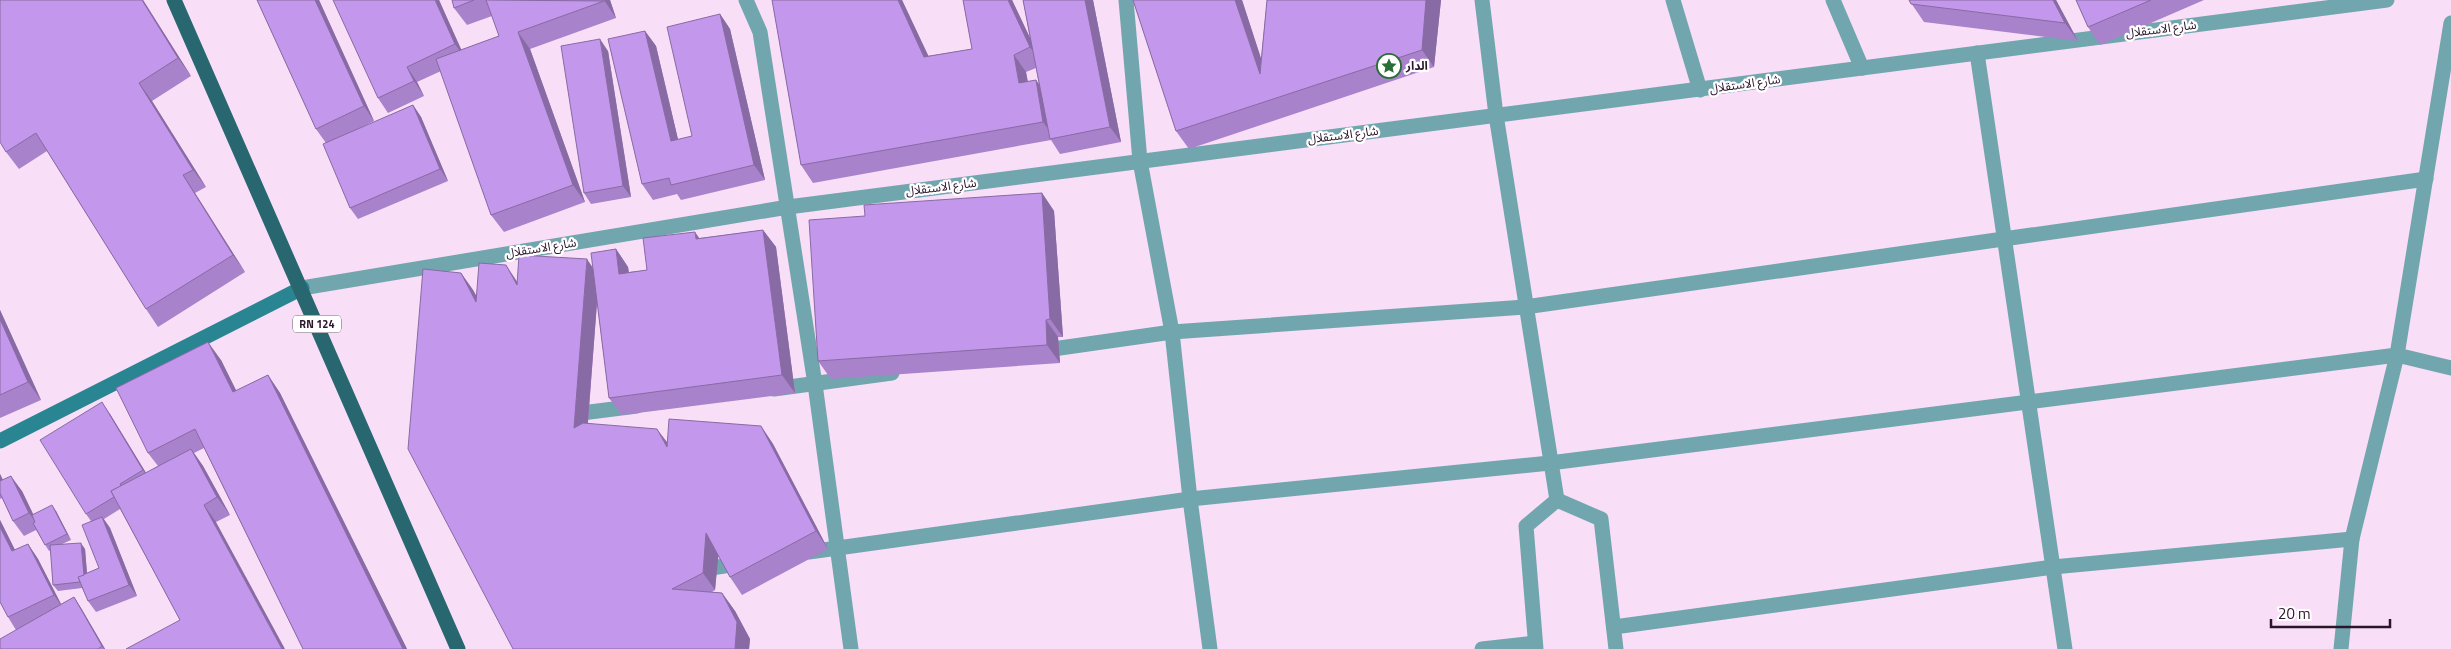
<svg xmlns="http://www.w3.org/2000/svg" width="2451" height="649" font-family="'Titillium Web','Noto Sans Arabic',sans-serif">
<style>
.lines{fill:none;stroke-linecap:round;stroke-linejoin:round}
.street{stroke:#72a6ae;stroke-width:15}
.secondary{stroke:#288591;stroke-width:15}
.primary{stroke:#296770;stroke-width:15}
.wall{fill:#a882ca;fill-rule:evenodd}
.shaded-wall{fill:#886aa4}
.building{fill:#c397eb;stroke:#886aa4}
.labels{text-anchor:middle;stroke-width:4.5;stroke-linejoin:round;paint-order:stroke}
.shield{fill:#fff;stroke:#6b5b6b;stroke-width:1}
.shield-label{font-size:11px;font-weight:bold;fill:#2b152b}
.street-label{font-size:12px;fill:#2b152b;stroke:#fff}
.poi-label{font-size:12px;font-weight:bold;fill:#2b152b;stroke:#fff;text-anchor:start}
</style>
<rect width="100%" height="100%" fill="#f8dff7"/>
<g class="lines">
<g class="street">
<polyline points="746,0 760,32 815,384 851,649"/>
<polyline points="1126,0 1140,161 1172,332 1190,499 1210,649"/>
<polyline points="1482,0 1496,115 1557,500"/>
<polyline points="1673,0 1700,90"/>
<polyline points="1833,0 1862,68"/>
<polyline points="1977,53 2065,649"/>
<polyline points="302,288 788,207 2387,0"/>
<polyline points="1039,351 1172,332 1525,307 2426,179"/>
<polyline points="774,389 892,373"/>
<polyline points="574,414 637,406"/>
<polyline points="1557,500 1601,519 1616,649"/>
<polyline points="809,552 1190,499 1550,463 2397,355 2451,368"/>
<polyline points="698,570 744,563"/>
<polyline points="1614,627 2053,567 2352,539"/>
<polyline points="1482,649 1535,643"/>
<polyline points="1536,649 1526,526 1557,500"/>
<polyline points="2341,649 2352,539 2397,355 2451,23"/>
</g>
<polyline class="secondary" points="0,441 302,288"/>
<polyline class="primary" points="174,0 458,649"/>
</g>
<g class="wall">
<polygon points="143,0 191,76 152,101 206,187 195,193 245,272 158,327 146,309 47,151 19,169 6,152"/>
<polygon points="257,0 319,0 374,121 356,130 413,105 421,117 448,181 358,219 350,208 326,143 316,129"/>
<polygon points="439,0 461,50 499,36 492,16 467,25 454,8 452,0 610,0 616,18 530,49 585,202 504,232 491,215 441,71 417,82 424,96 388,113 378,98"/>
<path d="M772 0H902L928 56 972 49 963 0H1012L1030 38 1023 0H1093L1121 142 1060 154 1051 140 813 183 801 165ZM1036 68 1039 84 1036 80 1028 82 1026 72Z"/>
<polygon points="1133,0 1242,0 1261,59 1267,0 1441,0 1434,67 1189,149 1176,131"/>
<polygon points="1909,0 2056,0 2078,41 1924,22"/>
<polygon points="2076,0 2204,0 2100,45 2088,27"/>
<polygon points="720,14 730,29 765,180 681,200 677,194 653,200 642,184 645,31 656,46 678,140 692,136"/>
<polygon points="608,51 631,197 591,204 584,193"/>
<polygon points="1042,193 1054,211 1063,337 1058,337 1060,363 831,379 818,361 865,216"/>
<polygon points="763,230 776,247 795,393 622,415 609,398 597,302 588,423 668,443 761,426 773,444 828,549 742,595 730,577 718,555 715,590 712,592 722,593 735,611 750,639 749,649 513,649 461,273 473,290 477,297 517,282 593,268 616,249 628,267 629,272 647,270 700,238"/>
<polygon points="0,310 41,400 0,418"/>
<polygon points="221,360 236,391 268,375 280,393 407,649 303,649 204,448 194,453 203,466 230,515 216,522 180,620 120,509 104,519 110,528 137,596 96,612 88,601 82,588 58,591 53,585 51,550 49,551 36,530 24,536 13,521 2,498 0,499 0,474 3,480 22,491 33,515 56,511 71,540 62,544 85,549 87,573 99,568 91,521 86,514 110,414 146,473 158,466 148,453"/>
<polygon points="0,520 15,550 28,544 38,559 61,604 74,597 81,608 105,649 0,649 16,630 8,617 0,602"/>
</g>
<g class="shaded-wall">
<polygon points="142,0 143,0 191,76 178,58"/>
<polygon points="315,0 319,0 374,121 364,106"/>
<polygon points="435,0 439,0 466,60 455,44"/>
<polygon points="604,0 610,0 616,18"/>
<polygon points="898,0 902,0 937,74 924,57"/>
<polygon points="1008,0 1012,0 1043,65 1030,47"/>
<polygon points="1085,0 1093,0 1121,142 1110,127"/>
<polygon points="1235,0 1242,0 1272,92 1260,74"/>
<polygon points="1426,0 1441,0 1434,67 1422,50"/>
<polygon points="2053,0 2056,0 2078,41 2065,23"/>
<polygon points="720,14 730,29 765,180 754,165"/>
<polygon points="645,31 656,46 682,156 671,141"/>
<polygon points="518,32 530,49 585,202 573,185"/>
<polygon points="600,39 608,51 631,197 623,186"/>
<polygon points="1014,55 1026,72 1031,101 1019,83"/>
<polygon points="407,67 417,82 424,96 414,81"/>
<polygon points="1036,80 1048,98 1055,138 1043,122"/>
<polygon points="139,83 152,101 206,187 193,170"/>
<polygon points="413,105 421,117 448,181 440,169"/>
<polygon points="183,175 195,193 245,272 233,255"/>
<polygon points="1042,193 1054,211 1063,337 1050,319"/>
<polygon points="763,230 776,247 795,393 782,375"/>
<polygon points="695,232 707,249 696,239"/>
<polygon points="616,249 628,267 631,291 619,274"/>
<polygon points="587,259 599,277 586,445 574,428"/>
<polygon points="506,265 518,283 517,285"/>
<polygon points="461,273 473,290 489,319 476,302"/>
<polygon points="0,310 41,400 28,382 0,319"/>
<polygon points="1046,320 1058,337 1060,363 1047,345"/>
<polygon points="208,342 221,360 246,410 233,392"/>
<polygon points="268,375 280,393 407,649 403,649"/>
<polygon points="102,402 110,414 151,481 143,470"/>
<polygon points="761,426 773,444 828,549 816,531"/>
<polygon points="657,429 670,446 667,447"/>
<polygon points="191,449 203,466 230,515 217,497"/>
<polygon points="0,474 11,497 0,481"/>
<polygon points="11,476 22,491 40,528 29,513"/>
<polygon points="52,505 56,511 71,540 67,534"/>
<polygon points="204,505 216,522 285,649 282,649"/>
<polygon points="102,517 110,528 137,596 129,585"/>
<polygon points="0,520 23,566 12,551 0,527"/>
<polygon points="706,533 719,550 715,590 703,573"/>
<polygon points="81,543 85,549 88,587 84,581"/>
<polygon points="28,544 38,559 64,610 54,595"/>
<polygon points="722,593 735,611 750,639 749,649 735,649"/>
<polygon points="74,597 81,608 105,649 104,649 102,646"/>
</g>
<g class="building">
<polygon points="0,0 142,0 178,58 139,83 193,170 183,175 233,255 146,309 36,133 6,152 0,142"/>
<polygon points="257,0 315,0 364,106 316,129"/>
<polygon points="333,0 435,0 455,44 407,67 414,81 378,98"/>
<polygon points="452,0 474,0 454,8"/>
<polygon points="486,0 604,1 518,32 573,185 491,215 436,59 499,36"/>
<polygon points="772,0 898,0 924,57 972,49 963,0 1008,0 1030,47 1014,55 1019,83 1036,80 1043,122 801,165"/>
<polygon points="1023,0 1085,0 1110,127 1050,139"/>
<polygon points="1133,0 1235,0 1260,74 1267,0 1426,0 1422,50 1176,131"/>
<polygon points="1909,0 2053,0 2065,23 1911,4"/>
<polygon points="2076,0 2151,0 2088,27"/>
<polygon points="720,14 754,165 671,185 669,178 642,184 608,39 645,31 671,141 692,136 667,27"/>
<polygon points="600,39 623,186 584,193 561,46"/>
<polygon points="413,105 440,169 350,208 323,144"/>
<polygon points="1042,193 1050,319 1046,320 1047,345 818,361 809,220 865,216 864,205"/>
<polygon points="763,230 782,375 609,398 591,253 616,249 619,274 647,270 643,238 695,232 696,239"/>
<polygon points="519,255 587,259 574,428 583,423 657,429 667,447 669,419 761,426 816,531 730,577 706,533 703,573 672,589 722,593 737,622 735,649 513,649 408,449 423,269 461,273 476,302 479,263 506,265 517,285"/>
<polygon points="0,319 28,382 0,395"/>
<polygon points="208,342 233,392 268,375 403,649 303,649 195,429 148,453 116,388"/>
<polygon points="102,402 143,470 120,484 121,486 111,491 114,497 86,514 40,440"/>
<polygon points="191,449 217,497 204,505 282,649 126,649 180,620 111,491"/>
<polygon points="11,476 29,513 13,521 0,493 0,481"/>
<polygon points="52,505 67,534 45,545 33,523 35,522 32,515"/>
<polygon points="102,517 129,585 88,601 78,577 99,568 82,525"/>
<polygon points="0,527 12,551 28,544 54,595 8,617 0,602"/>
<polygon points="81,543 84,575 78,577 80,582 53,585 50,545"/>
<polygon points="74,597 102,646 98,649 0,649 0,639"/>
</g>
<defs>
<symbol id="sight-ring" viewBox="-11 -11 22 22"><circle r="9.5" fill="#fff" stroke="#2a6d38" stroke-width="1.5"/><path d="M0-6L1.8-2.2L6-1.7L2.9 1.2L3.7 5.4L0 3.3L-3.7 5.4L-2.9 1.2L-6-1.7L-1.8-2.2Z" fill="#2a6d38"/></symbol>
</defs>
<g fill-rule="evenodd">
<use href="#sight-ring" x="1375" y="52" width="28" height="28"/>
</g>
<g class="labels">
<rect class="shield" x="293" y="315.5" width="48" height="17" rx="4"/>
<g class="shield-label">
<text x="317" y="328">RN 124</text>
</g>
<g class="street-label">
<text transform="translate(2161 29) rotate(-7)" y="4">شارع الاستقلال</text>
<text transform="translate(1745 84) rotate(-8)" y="4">شارع الاستقلال</text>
<text transform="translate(1343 135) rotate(-7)" y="4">شارع الاستقلال</text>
<text transform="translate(941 187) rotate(-7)" y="4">شارع الاستقلال</text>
<text transform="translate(541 248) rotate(-9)" y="4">شارع الاستقلال</text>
</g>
<g class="poi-label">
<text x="1406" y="70">الدار</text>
</g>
</g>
<path d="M2271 619v8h119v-8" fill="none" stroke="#2b152b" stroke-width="2.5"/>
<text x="2278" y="619" font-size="15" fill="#2b152b" stroke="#ffffff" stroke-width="4" paint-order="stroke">20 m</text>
</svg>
